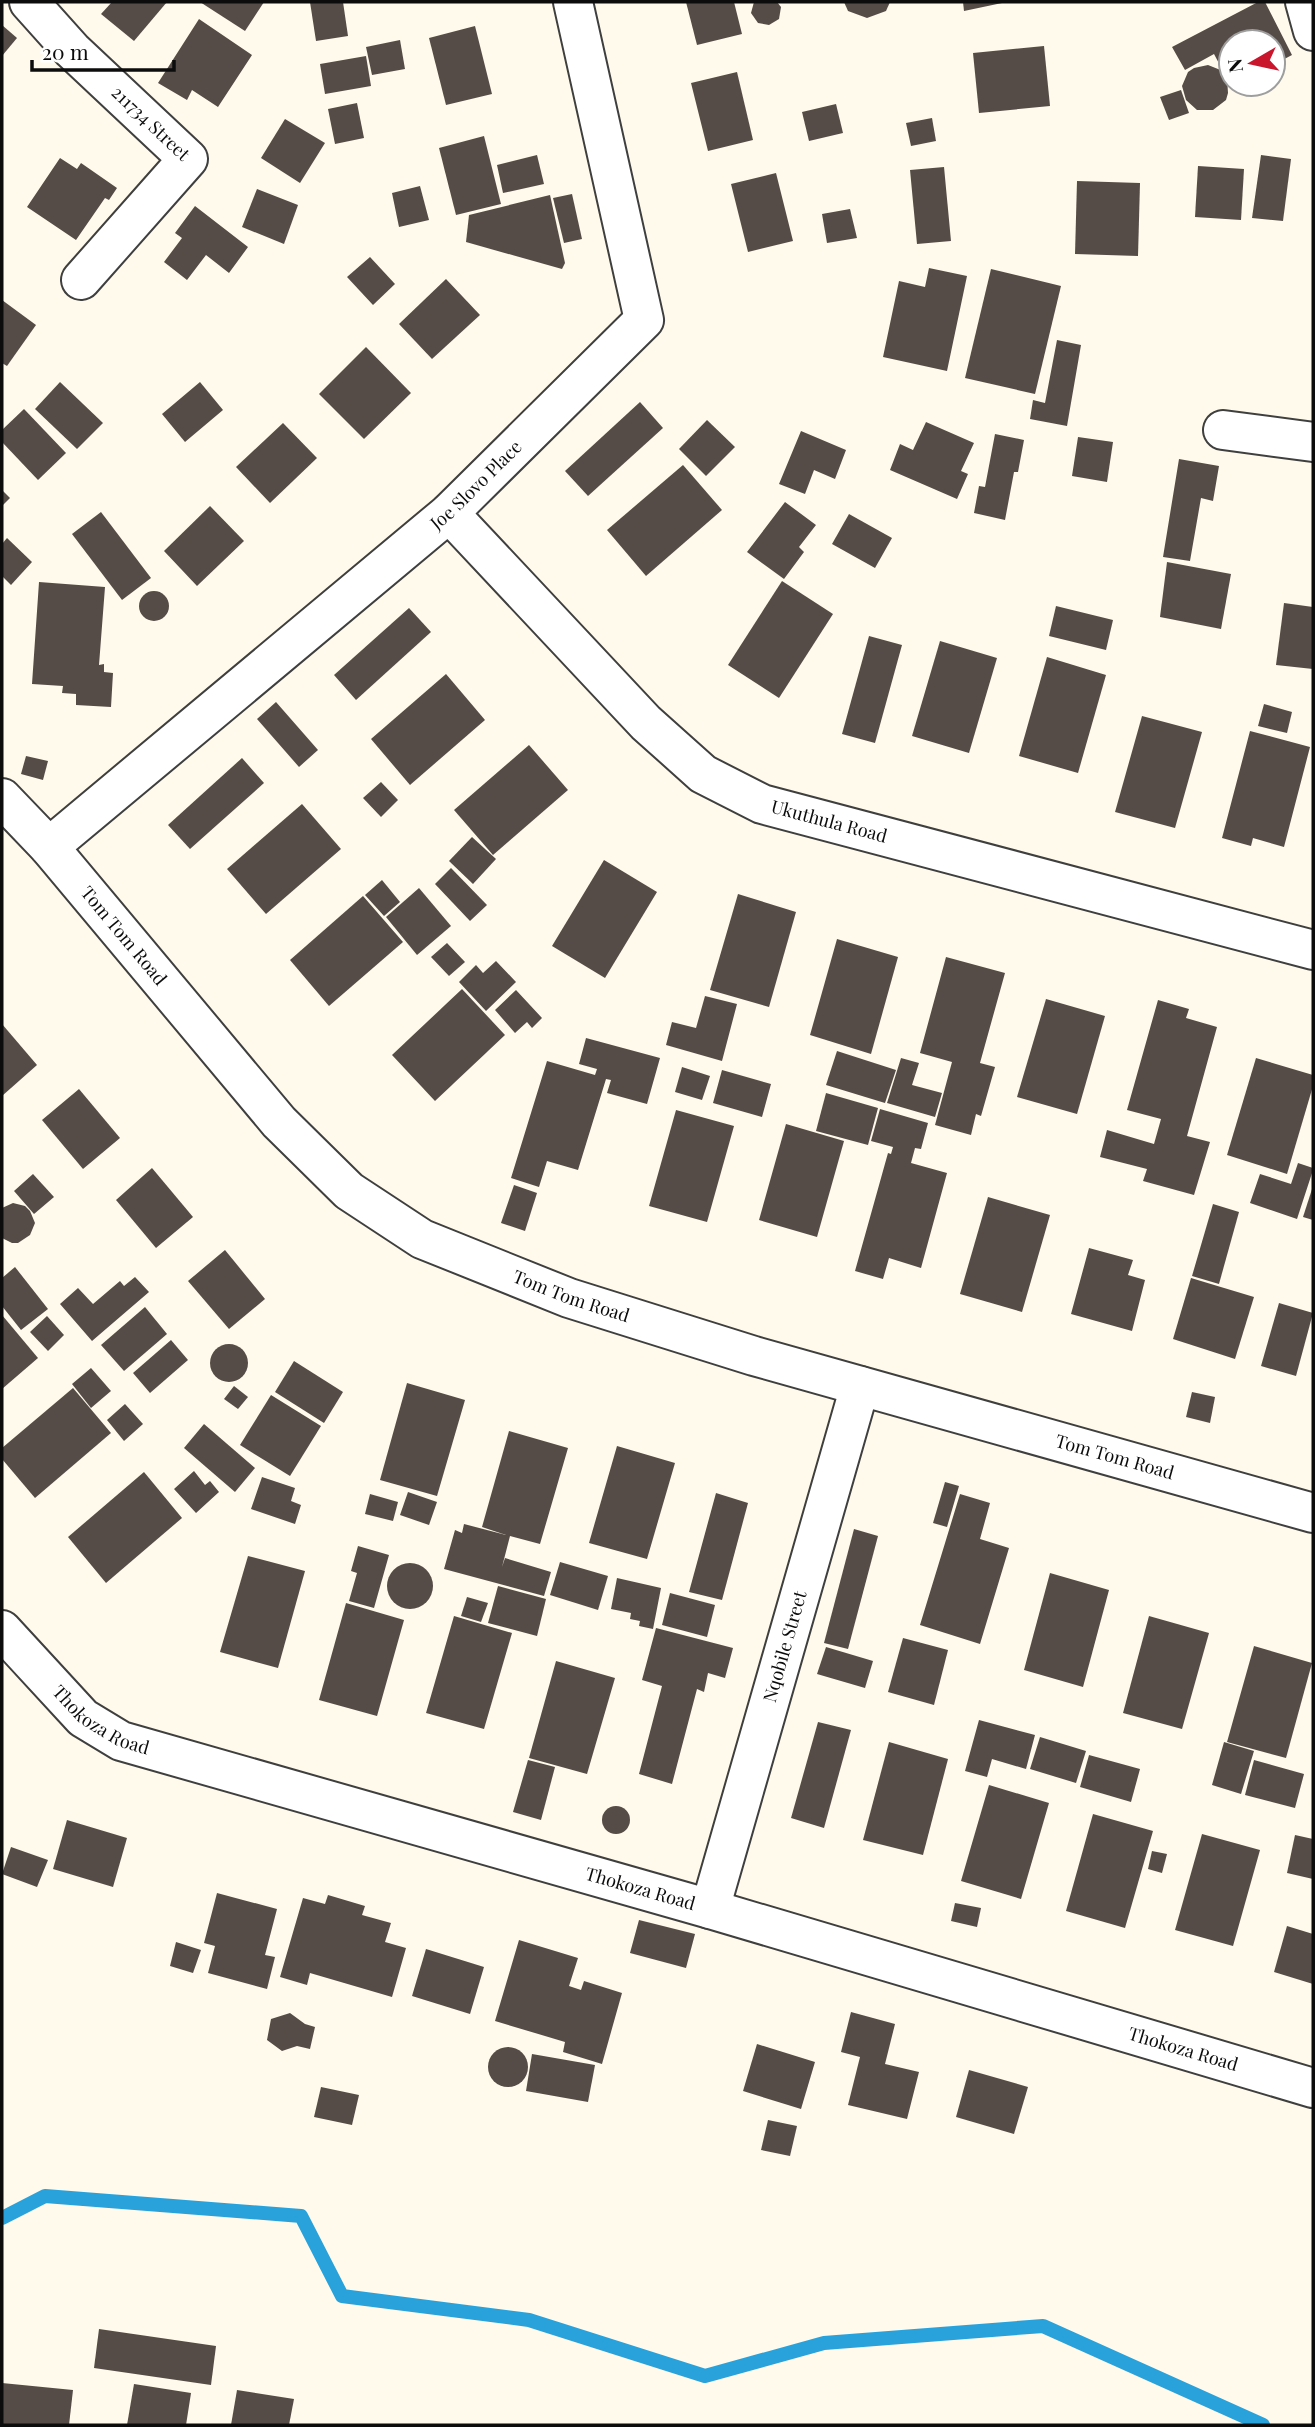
<svg xmlns="http://www.w3.org/2000/svg" width="1315" height="2427" font-family="'Playfair Display',serif">
<style>
.lines{fill:none;stroke-linecap:round;stroke-linejoin:round}
.stream{stroke:#29a2db;stroke-width:14}
.building{fill:#564c47}
.minor-casing{stroke:#3f3f3f;stroke-width:42}
.minor{stroke:#fff;stroke-width:38}
.labels{text-anchor:middle;stroke-width:7;stroke-linejoin:round;paint-order:stroke}
.street-label{font-size:18px;fill:#0c0c0c;stroke:#fff}
</style>
<rect width="100%" height="100%" fill="#fffaeb"/>
<g class="lines">
<polyline class="stream" points="2,2218 45,2196 301,2216 342,2296 529,2320 705,2376 824,2343 1043,2326 1263,2425"/>
</g>
<g class="building">
<polygon points="112,2 167,2 134,41 101,14"/>
<polygon points="200,2 264,2 245,31"/>
<polygon points="310,2 343,2 348,36 316,41"/>
<polygon points="686,2 734,2 742,34 697,45"/>
<polygon points="754,2 777,2 781,7 779,19 769,25 758,23 751,13"/>
<polygon points="844,2 890,2 886,11 867,18 848,11"/>
<polygon points="963,2 1002,2 1002,3 964,11"/>
<polygon points="1258,2 1265,2 1292,55 1273,65 1273,42 1231,42 1231,86 1227,78 1228,93 1226,100 1213,110 1197,110 1186,100 1182,86 1188,72 1194,68 1208,65 1223,71 1214,54 1185,70 1172,47"/>
<polygon points="199,19 252,55 218,107 192,90 187,100 158,83"/>
<polygon points="2,25 17,38 2,56"/>
<polygon points="475,26 492,94 446,105 429,38"/>
<polygon points="400,40 405,69 372,75 366,47"/>
<polygon points="1044,46 1050,106 979,113 973,53"/>
<polygon points="366,56 371,86 325,94 320,64"/>
<polygon points="737,72 753,140 708,151 691,83"/>
<polygon points="1181,90 1189,113 1169,120 1160,97"/>
<polygon points="357,103 364,138 335,144 328,109"/>
<polygon points="836,104 843,133 809,141 802,112"/>
<polygon points="932,118 936,141 911,146 906,123"/>
<polygon points="285,119 325,143 300,183 261,158"/>
<polygon points="484,136 501,204 456,215 439,148"/>
<polygon points="537,155 544,184 503,193 497,165"/>
<polygon points="1261,155 1291,159 1283,221 1252,218"/>
<polygon points="60,158 77,169 81,163 117,188 109,200 105,198 76,240 27,207"/>
<polygon points="1198,166 1244,169 1241,220 1195,217"/>
<polygon points="944,167 951,241 917,244 910,170"/>
<polygon points="776,173 793,241 748,252 731,184"/>
<polygon points="1077,181 1140,183 1138,256 1075,254"/>
<polygon points="420,186 429,220 399,227 392,193"/>
<polygon points="257,189 298,205 284,244 242,227"/>
<polygon points="572,194 582,239 564,243 553,198"/>
<polygon points="550,195 565,263 562,269 466,242 469,215"/>
<polygon points="195,206 248,247 229,273 206,255 187,280 164,262 182,238 175,233"/>
<polygon points="850,209 857,238 827,243 822,214"/>
<polygon points="370,257 395,284 373,305 347,277"/>
<polygon points="929,268 967,276 947,371 883,357 899,281 925,287"/>
<polygon points="991,269 1061,286 1035,394 965,378"/>
<polygon points="446,279 480,315 432,359 399,324"/>
<polygon points="2,300 36,325 7,366 2,363"/>
<polygon points="1057,340 1081,345 1067,426 1030,419 1033,400 1045,403"/>
<polygon points="366,347 411,393 364,439 319,394"/>
<polygon points="60,382 103,423 77,449 35,409"/>
<polygon points="200,382 223,410 185,442 162,414"/>
<polygon points="640,402 663,428 588,496 565,471"/>
<polygon points="24,409 66,453 38,480 2,442 2,430"/>
<polygon points="707,420 735,447 706,476 679,449"/>
<polygon points="926,422 974,443 961,471 968,474 957,499 890,470 900,444 913,450"/>
<polygon points="283,423 317,458 270,503 236,467"/>
<polygon points="801,431 846,450 835,479 814,470 805,494 779,484"/>
<polygon points="995,434 1024,440 1018,472 1014,472 1005,520 974,513 979,486 985,487"/>
<polygon points="1078,437 1113,442 1107,482 1072,476"/>
<polygon points="1179,459 1219,466 1213,501 1201,498 1190,561 1163,557"/>
<polygon points="683,465 722,510 646,576 607,530"/>
<polygon points="2,490 10,498 2,506"/>
<polygon points="785,502 816,525 799,547 804,552 784,579 747,552"/>
<polygon points="210,506 244,541 197,586 164,551"/>
<polygon points="101,512 151,578 122,600 72,534"/>
<polygon points="849,514 892,538 875,568 832,544"/>
<polygon points="7,538 32,562 11,585 2,576 2,544"/>
<polygon points="1167,562 1231,574 1221,629 1160,617"/>
<polygon points="782,581 833,614 779,698 728,665"/>
<polygon points="39,582 105,587 99,665 104,664 104,672 113,673 111,707 76,705 76,694 62,693 63,686 32,684"/>
<circle cx="154" cy="606" r="15"/>
<polygon points="1284,603 1313,607 1313,669 1276,665"/>
<polygon points="1056,606 1113,620 1106,650 1049,636"/>
<polygon points="409,608 431,632 356,700 334,675"/>
<polygon points="869,636 902,645 875,743 842,734"/>
<polygon points="940,641 997,658 969,753 912,736"/>
<polygon points="1047,657 1106,675 1078,773 1019,756"/>
<polygon points="446,674 485,720 410,785 371,739"/>
<polygon points="276,702 318,750 299,767 257,719"/>
<polygon points="1264,704 1292,712 1287,733 1258,726"/>
<polygon points="1142,716 1202,732 1175,828 1115,812"/>
<polygon points="1250,731 1310,747 1284,847 1253,838 1251,846 1222,838"/>
<polygon points="529,745 568,790 493,855 454,810"/>
<polygon points="26,756 48,761 43,780 21,774"/>
<polygon points="242,758 264,783 190,849 168,825"/>
<polygon points="381,782 398,800 381,817 363,798"/>
<polygon points="302,804 341,849 266,914 227,869"/>
<polygon points="472,837 496,859 473,884 449,861"/>
<polygon points="604,860 657,892 605,978 552,946"/>
<polygon points="451,868 487,905 470,921 435,884"/>
<polygon points="382,880 400,902 384,916 365,895"/>
<polygon points="419,888 451,926 417,955 386,917"/>
<polygon points="738,894 796,912 769,1007 710,990"/>
<polygon points="363,896 403,942 329,1006 290,960"/>
<polygon points="837,939 898,957 871,1054 810,1035"/>
<polygon points="447,943 465,962 449,976 431,957"/>
<polygon points="946,957 1005,973 980,1063 995,1067 981,1116 976,1114 971,1135 935,1125 952,1062 920,1053"/>
<polygon points="496,961 516,982 486,1011 459,982 476,965 483,973"/>
<polygon points="462,989 505,1035 435,1101 392,1055"/>
<polygon points="516,990 542,1018 532,1028 527,1022 515,1033 495,1010"/>
<polygon points="705,996 737,1004 722,1061 666,1045 672,1022 696,1028"/>
<polygon points="1046,999 1105,1016 1077,1114 1017,1097"/>
<polygon points="1158,1000 1189,1009 1186,1018 1217,1027 1187,1136 1210,1142 1194,1195 1143,1181 1147,1169 1100,1157 1107,1130 1154,1144 1161,1119 1127,1110"/>
<polygon points="2,1024 37,1065 2,1096"/>
<polygon points="586,1038 660,1058 647,1104 607,1093 611,1080 606,1079 578,1170 547,1161 539,1187 511,1178 547,1061 595,1075 597,1069 579,1064"/>
<polygon points="837,1051 896,1070 885,1103 826,1085"/>
<polygon points="901,1058 919,1063 912,1085 942,1093 935,1117 887,1103"/>
<polygon points="1256,1058 1313,1075 1313,1086 1287,1174 1227,1155"/>
<polygon points="682,1067 710,1076 702,1100 675,1092"/>
<polygon points="722,1070 771,1084 762,1117 713,1103"/>
<polygon points="79,1089 120,1138 83,1169 42,1120"/>
<polygon points="826,1093 878,1108 868,1145 816,1131"/>
<polygon points="880,1109 928,1123 921,1149 915,1148 911,1163 947,1173 921,1268 889,1258 883,1279 855,1271 888,1153 891,1154 893,1147 871,1141"/>
<polygon points="676,1110 734,1126 707,1222 649,1206"/>
<polygon points="786,1124 844,1141 817,1237 759,1220"/>
<polygon points="1298,1163 1313,1168 1313,1170 1297,1219 1250,1203 1260,1174 1291,1184"/>
<polygon points="152,1168 193,1217 156,1248 116,1200"/>
<polygon points="33,1174 54,1197 34,1214 14,1191"/>
<polygon points="514,1185 537,1193 525,1231 501,1223"/>
<polygon points="1313,1186 1313,1220 1303,1217"/>
<polygon points="988,1197 1050,1215 1022,1312 960,1294"/>
<polygon points="13,1203 25,1206 30,1211 35,1223 30,1235 18,1243 12,1243 2,1238 2,1208"/>
<polygon points="1213,1204 1239,1212 1219,1284 1192,1276"/>
<polygon points="1089,1248 1133,1260 1128,1275 1145,1280 1132,1331 1071,1314"/>
<polygon points="225,1250 265,1299 229,1329 188,1281"/>
<polygon points="15,1267 48,1309 21,1330 2,1306 2,1278"/>
<polygon points="135,1277 149,1292 92,1341 60,1304 78,1288 93,1304 120,1281 124,1286"/>
<polygon points="1191,1278 1254,1297 1235,1359 1173,1339"/>
<polygon points="1279,1303 1313,1313 1296,1376 1261,1366"/>
<polygon points="145,1307 167,1334 124,1371 101,1345"/>
<polygon points="2,1315 38,1358 2,1389"/>
<polygon points="47,1316 64,1335 48,1351 30,1332"/>
<polygon points="171,1340 188,1360 150,1393 133,1373"/>
<circle cx="229" cy="1363" r="19"/>
<polygon points="294,1361 343,1392 324,1423 275,1392"/>
<polygon points="91,1368 111,1391 91,1408 72,1384"/>
<polygon points="407,1383 465,1400 437,1496 380,1480"/>
<polygon points="234,1386 248,1397 238,1409 224,1399"/>
<polygon points="73,1388 111,1433 35,1498 2,1459 2,1448"/>
<polygon points="1192,1392 1215,1397 1210,1423 1186,1417"/>
<polygon points="271,1395 321,1426 290,1476 240,1445"/>
<polygon points="125,1404 143,1424 124,1441 107,1420"/>
<polygon points="204,1424 255,1468 235,1492 184,1448"/>
<polygon points="509,1431 568,1448 540,1544 510,1536 502,1567 505,1558 551,1572 544,1596 444,1569 455,1530 462,1533 464,1524 506,1535 482,1527"/>
<polygon points="617,1446 675,1463 647,1559 589,1543"/>
<polygon points="194,1471 205,1485 210,1481 219,1492 196,1513 174,1489"/>
<polygon points="144,1472 182,1518 106,1583 68,1537"/>
<polygon points="262,1477 295,1488 291,1501 301,1505 295,1524 251,1509"/>
<polygon points="945,1482 959,1486 947,1527 933,1523"/>
<polygon points="408,1492 437,1502 429,1525 400,1515"/>
<polygon points="716,1493 748,1503 722,1600 689,1592"/>
<polygon points="370,1494 398,1502 393,1521 365,1514"/>
<polygon points="960,1494 990,1503 980,1539 1009,1548 980,1644 920,1625"/>
<polygon points="854,1529 878,1536 848,1649 824,1643"/>
<polygon points="358,1546 389,1555 374,1608 349,1601 357,1573 351,1571"/>
<polygon points="248,1556 305,1571 278,1668 220,1652"/>
<polygon points="560,1562 608,1576 598,1610 550,1595"/>
<circle cx="410" cy="1586" r="23"/>
<polygon points="1050,1573 1109,1590 1083,1687 1024,1670"/>
<polygon points="617,1578 661,1588 653,1629 639,1626 640,1621 630,1619 631,1613 611,1609"/>
<polygon points="498,1586 546,1599 537,1636 488,1623"/>
<polygon points="670,1593 715,1605 707,1637 662,1625"/>
<polygon points="467,1597 488,1603 481,1622 461,1616"/>
<polygon points="346,1603 404,1620 377,1716 319,1700"/>
<polygon points="454,1616 512,1633 484,1729 426,1713"/>
<polygon points="1149,1616 1209,1633 1182,1729 1123,1713"/>
<polygon points="656,1628 733,1648 725,1678 708,1673 704,1692 697,1689 672,1784 639,1774 662,1686 642,1680"/>
<polygon points="903,1638 948,1650 934,1705 888,1692"/>
<polygon points="1254,1646 1312,1663 1286,1758 1227,1742"/>
<polygon points="826,1647 873,1661 865,1688 817,1674"/>
<polygon points="556,1661 615,1678 587,1774 529,1758"/>
<polygon points="979,1720 1035,1735 1026,1769 992,1759 987,1777 965,1771"/>
<polygon points="818,1722 851,1730 824,1828 791,1818"/>
<polygon points="1040,1737 1086,1751 1076,1783 1030,1769"/>
<polygon points="889,1742 948,1759 923,1855 863,1840"/>
<polygon points="1224,1742 1254,1751 1241,1794 1212,1785"/>
<polygon points="1089,1755 1140,1769 1131,1802 1080,1787"/>
<polygon points="528,1760 555,1767 541,1820 513,1812"/>
<polygon points="1254,1760 1304,1774 1295,1808 1245,1795"/>
<polygon points="989,1785 1049,1803 1021,1899 961,1881"/>
<circle cx="616" cy="1820" r="14"/>
<polygon points="1093,1814 1153,1831 1125,1928 1066,1911"/>
<polygon points="67,1820 127,1838 113,1887 53,1869"/>
<polygon points="1202,1834 1260,1850 1233,1946 1175,1930"/>
<polygon points="1295,1835 1313,1839 1313,1879 1287,1873"/>
<polygon points="11,1847 48,1860 37,1887 2,1874"/>
<polygon points="1152,1851 1167,1854 1162,1873 1148,1869"/>
<polygon points="217,1893 277,1909 265,1955 275,1957 267,1989 208,1973 215,1946 204,1943"/>
<polygon points="328,1895 365,1906 362,1915 391,1923 385,1942 406,1948 392,1997 310,1973 307,1985 280,1977 303,1898 325,1904"/>
<polygon points="955,1903 981,1908 977,1927 951,1921"/>
<polygon points="639,1920 695,1934 686,1968 630,1953"/>
<polygon points="1287,1926 1313,1934 1313,1984 1274,1972"/>
<polygon points="519,1940 578,1958 569,1986 581,1990 584,1981 622,1993 602,2064 563,2052 565,2042 495,2021"/>
<polygon points="176,1942 201,1950 193,1973 170,1966"/>
<polygon points="426,1949 484,1967 470,2014 412,1996"/>
<polygon points="851,2012 895,2024 885,2064 919,2072 907,2119 848,2105 860,2057 841,2052"/>
<polygon points="290,2013 305,2024 315,2027 310,2049 297,2046 282,2051 267,2040 271,2019"/>
<polygon points="757,2044 815,2062 801,2109 743,2091"/>
<circle cx="508" cy="2067" r="20"/>
<polygon points="532,2054 595,2065 588,2102 526,2091"/>
<polygon points="969,2070 1028,2087 1014,2134 956,2117"/>
<polygon points="321,2087 359,2095 352,2125 314,2117"/>
<polygon points="768,2120 797,2126 790,2156 761,2150"/>
<polygon points="99,2329 216,2346 211,2385 94,2368"/>
<polygon points="2,2383 73,2390 69,2425 2,2425"/>
<polygon points="134,2384 191,2393 186,2425 127,2425"/>
<polygon points="237,2390 294,2399 289,2425 231,2425"/>
</g>
<g class="lines">
<defs>
<g id="minor">
<path id="s1" d="M29 2 72 50 188 159 81 280"/>
<polyline points="1305,2 1313,31"/>
<polyline points="1223,430 1313,442"/>
<path id="s2" d="M449 513 646 723 703 774 762 804 1313 950"/>
<path id="s3" d="M2 798 49 847 279 1122 349 1191 422 1239 569 1298 754 1356 1313 1513"/>
<path id="s4" d="M49 847 449 513 644 320 573 2"/>
<path id="s5" d="M2 1630 83 1718 121 1741 710 1909 1313 2088"/>
<path id="s6" d="M710 1909 860 1386"/>
</g>
</defs>
<use href="#minor" class="minor-casing"/>
<use href="#minor" class="minor"/>
</g>
<g class="labels">
<g class="street-label">
<text dy="6" stroke="none"><textPath href="#s1" startOffset="172">211734 Street</textPath></text>
<text dy="6" stroke="none"><textPath href="#s4" startOffset="560">Joe Slovo Place</textPath></text>
<text dy="6" stroke="none"><textPath href="#s2" startOffset="500">Ukuthula Road</textPath></text>
<text dy="6" stroke="none"><textPath href="#s3" startOffset="184">Tom Tom Road</textPath></text>
<text dy="6" stroke="none"><textPath href="#s3" startOffset="772">Tom Tom Road</textPath></text>
<text dy="6" stroke="none"><textPath href="#s3" startOffset="1339">Tom Tom Road</textPath></text>
<text dy="6" stroke="none"><textPath href="#s6" startOffset="273">Nqobile Street</textPath></text>
<text dy="6" stroke="none"><textPath href="#s5" startOffset="136">Thokoza Road</textPath></text>
<text dy="6" stroke="none"><textPath href="#s5" startOffset="704">Thokoza Road</textPath></text>
<text dy="6" stroke="none"><textPath href="#s5" startOffset="1270">Thokoza Road</textPath></text>
</g>
</g>
<rect width="1315" height="2427" fill="none" stroke="#0c0c0c" stroke-width="7"/>
<g transform="translate(1252 63) rotate(261)"><circle r="33" fill="#ffffff" stroke="#9e9e9e" stroke-width="2"/>
<path d="M0-5L12 26L0 18L-12 26Z" fill="#ca162d"/>
<text y="-10" font-size="19" font-weight="bold" text-anchor="middle" fill="#0c0c0c">N</text>
</g>
<path d="M32 60v10h142v-10" fill="none" stroke="#0c0c0c" stroke-width="3.5"/>
<text x="42" y="60" font-size="21" fill="#0c0c0c" stroke="#ffffff" stroke-width="5" paint-order="stroke">20 m</text>
</svg>
